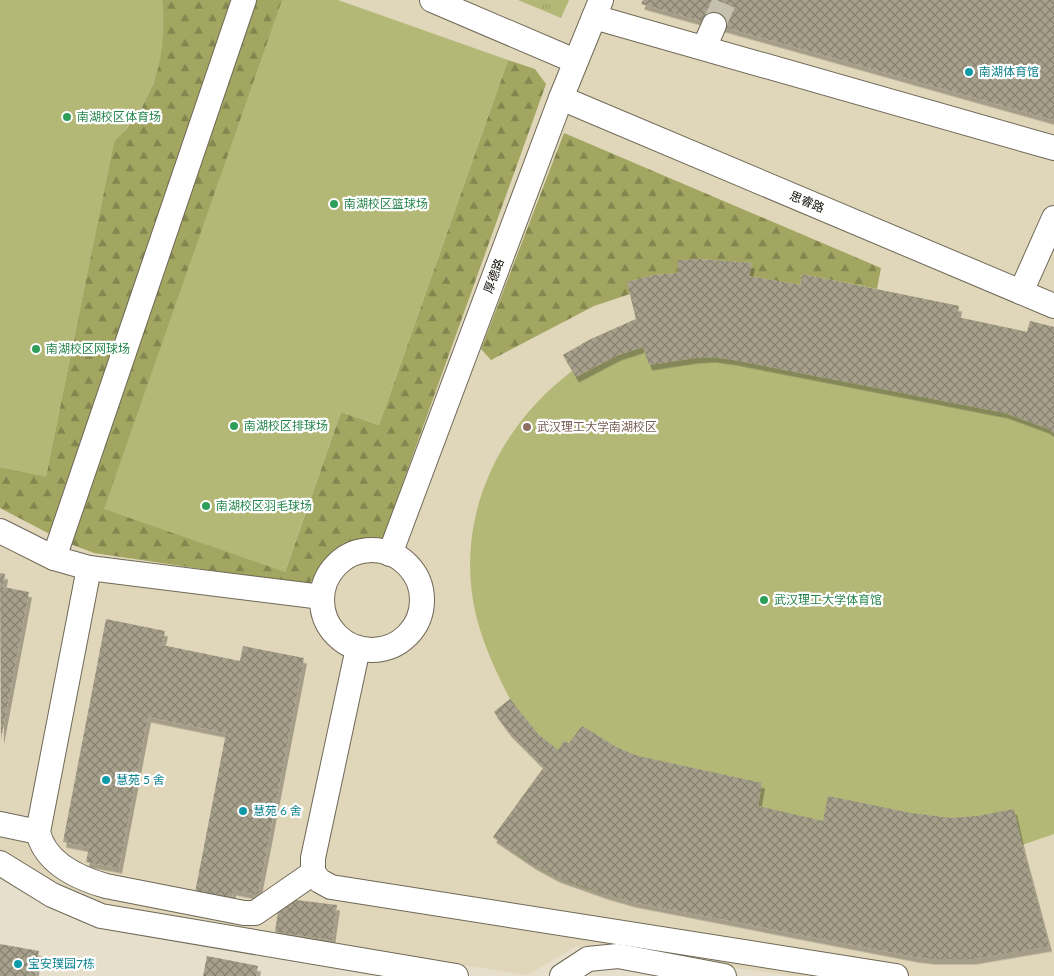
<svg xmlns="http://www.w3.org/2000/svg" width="1054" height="976" font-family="Lato,'Noto Sans SC',sans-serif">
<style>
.built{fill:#e0d6ba}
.grass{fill:url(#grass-tufts)}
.forest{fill:url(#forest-firs)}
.garden{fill:#b4b877}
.building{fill:url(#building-cross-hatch);filter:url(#shadow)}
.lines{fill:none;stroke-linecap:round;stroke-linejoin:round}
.minor-tunnel{stroke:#c6c0ae;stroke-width:24;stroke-dasharray:24 12;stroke-linecap:butt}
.minor-casing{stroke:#6e6856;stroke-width:26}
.minor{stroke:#fff;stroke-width:24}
.culture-dot{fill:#0f9aa8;stroke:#fff;stroke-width:2}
.leisure-dot{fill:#2e9e5b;stroke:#fff;stroke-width:2}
.education-dot{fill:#8d6e63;stroke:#fff;stroke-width:2}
.labels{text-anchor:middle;stroke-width:4.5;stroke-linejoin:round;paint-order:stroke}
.culture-label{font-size:12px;fill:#0d838f;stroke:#fff;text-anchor:start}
.leisure-label{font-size:12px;fill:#27864d;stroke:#fff;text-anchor:start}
.street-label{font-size:12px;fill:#110e07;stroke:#fff}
.education-label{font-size:12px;fill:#785e54;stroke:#fff;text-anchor:start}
</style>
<defs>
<pattern id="grass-tufts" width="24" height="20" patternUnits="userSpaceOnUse" patternTransform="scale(1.25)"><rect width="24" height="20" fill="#b4b877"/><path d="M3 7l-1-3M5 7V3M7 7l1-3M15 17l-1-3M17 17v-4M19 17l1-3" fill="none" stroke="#9a9d65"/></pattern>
<pattern id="forest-firs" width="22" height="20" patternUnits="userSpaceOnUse" patternTransform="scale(1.25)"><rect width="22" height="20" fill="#a2a661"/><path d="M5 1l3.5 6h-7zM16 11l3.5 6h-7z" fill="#83864e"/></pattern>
<pattern id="building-cross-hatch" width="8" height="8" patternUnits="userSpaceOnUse" patternTransform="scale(1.25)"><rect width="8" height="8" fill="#a7a08c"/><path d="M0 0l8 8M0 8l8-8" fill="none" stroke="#878170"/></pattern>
<filter id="shadow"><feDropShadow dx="3" dy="5.5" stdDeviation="0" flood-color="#0004"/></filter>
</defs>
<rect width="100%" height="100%" fill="#e6dfcb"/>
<polygon class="built" points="0,0 1054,0 1054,976 793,976 576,946 528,975 134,914 103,904 37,876 0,854"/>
<polygon class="grass" points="518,0 569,0 561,18"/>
<g class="forest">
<path d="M162 0H282L285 572 341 412 379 425 508 60 535 69 546 84 382 541C345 541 328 553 309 585L94 553 65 542 0 508V467L46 476 114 141 127 128 142 107 154 82Z"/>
<polygon points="564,133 881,268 877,289 802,274 800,285 749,276 751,263 700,259 678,261 678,273 653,275 627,282 630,294 594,306 491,360 481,349"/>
</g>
<g class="garden">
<path d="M0 0H162L163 3C166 62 155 99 114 142L46 477 0 467Z"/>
<polygon points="282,0 338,0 508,60 379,425 341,412 285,572 104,509"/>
<path d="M700 259 752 263 750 276 799 285 802 274 959 306 957 317 1027 332 1030 321 1054 327V834L1022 845 1049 946 973 959H932L634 902C599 893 563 883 532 864 519 856 506 846 493 837L544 767 509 732 494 712 510 699C495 670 482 642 475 611 455 517 498 427 572 371L563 355 589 340 636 319 627 282 653 275 678 273V260Z"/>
</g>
<g class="building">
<polygon points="643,0 1054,0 1054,120 641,4"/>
<polygon points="700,259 752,263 749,276 800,285 802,274 959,306 957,317 1027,332 1030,321 1054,327 1054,433 1046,428 1005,413 734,360 713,357 695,358 649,365 643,347 618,355 576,377 563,355 589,340 636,319 627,282 653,275 678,273 678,260"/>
<polygon points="0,573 5,574 3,587 29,592 1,739"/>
<polygon points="106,619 165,631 162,645 240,661 243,646 304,658 258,895 233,890 231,905 194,898 226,733 148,717 119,868 86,862 89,847 63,842"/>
<polygon points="510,699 538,734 558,750 564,741 569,743 582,726 618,748 638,756 762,783 758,806 823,821 828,796 911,813 951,818 978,816 1014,809 1022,845 1049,946 973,959 932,959 915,957 633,902 605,894 557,877 533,864 493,837 544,767 509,732 494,712"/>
<polygon points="280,898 337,905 332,940 275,932"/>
<polygon points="0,944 39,951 35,976 0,976"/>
<polygon points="207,956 258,966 256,976 203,976"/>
</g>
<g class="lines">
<polyline class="minor-tunnel" points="714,25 725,0"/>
<defs>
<g id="minor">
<polyline points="432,0 575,61"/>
<polyline points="594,17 1054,148"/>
<polyline points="704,48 714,25"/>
<polyline points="561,98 1054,306"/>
<polyline points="1021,292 1054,218"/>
<polyline points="0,531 54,558 89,568 322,597"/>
<circle cx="372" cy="600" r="50"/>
<polyline points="390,554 561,98 601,0"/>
<polyline points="54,558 244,0"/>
<path d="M89 568 38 832C45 863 78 878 106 886L244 913H255L313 873"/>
<polyline points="358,648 313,858 313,873 320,881 331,887 896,976"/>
<polyline points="0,824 38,832"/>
<polyline points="0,863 52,895 101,916 456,976"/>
<polyline points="562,976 588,959 618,956 724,976"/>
</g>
</defs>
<use href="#minor" class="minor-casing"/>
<use href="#minor" class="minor"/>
</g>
<g class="culture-dot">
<circle cx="969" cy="72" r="5"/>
<circle cx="106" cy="780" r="5"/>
<circle cx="243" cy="811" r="5"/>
<circle cx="18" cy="964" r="5"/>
</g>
<g class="leisure-dot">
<circle cx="67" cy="117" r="5"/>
<circle cx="334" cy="204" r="5"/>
<circle cx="36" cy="349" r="5"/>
<circle cx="234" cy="426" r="5"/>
<circle cx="206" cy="506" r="5"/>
<circle cx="764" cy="600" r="5"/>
</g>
<circle class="education-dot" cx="527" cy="427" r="5"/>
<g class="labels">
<g class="culture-label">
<text x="979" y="76">南湖体育馆</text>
<text x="116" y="784">慧苑 5 舍</text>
<text x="253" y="815">慧苑 6 舍</text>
<text x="28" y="968">宝安璞园7栋</text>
</g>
<g class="leisure-label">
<text x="77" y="121">南湖校区体育场</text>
<text x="344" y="208">南湖校区篮球场</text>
<text x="46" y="353">南湖校区网球场</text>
<text x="244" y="430">南湖校区排球场</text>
<text x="216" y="510">南湖校区羽毛球场</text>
<text x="774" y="604">武汉理工大学体育馆</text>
</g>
<g class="street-label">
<text transform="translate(807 202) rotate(23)" y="4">思睿路</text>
<text transform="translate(494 276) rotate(-70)" y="4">厚德路</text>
</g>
<g class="education-label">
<text x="537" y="431">武汉理工大学南湖校区</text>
</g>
</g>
</svg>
